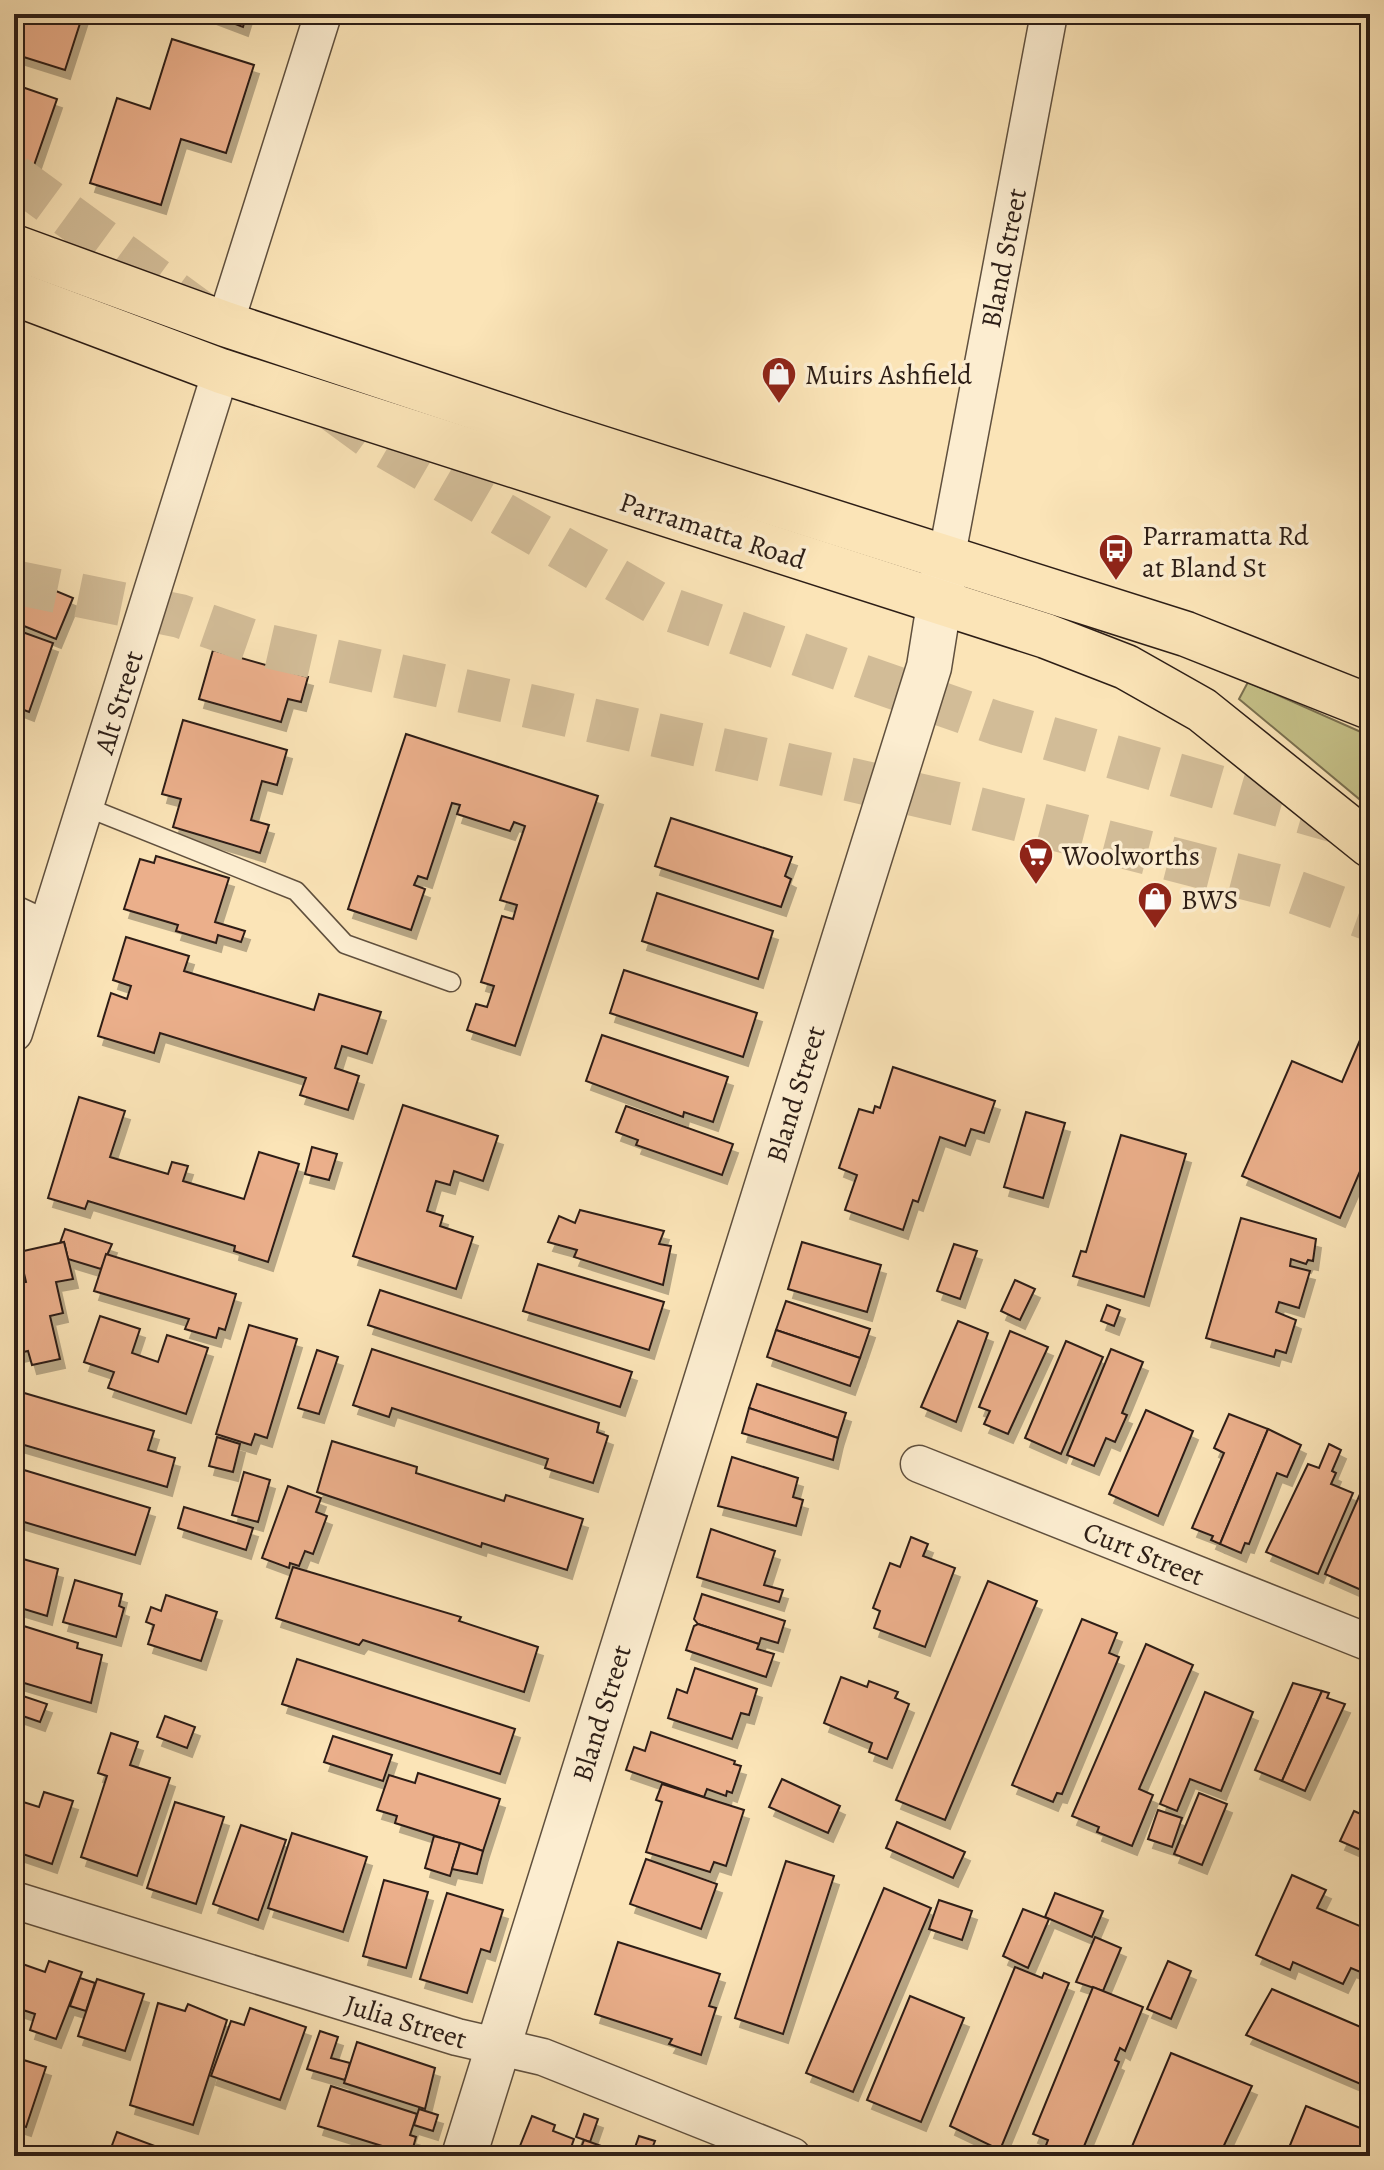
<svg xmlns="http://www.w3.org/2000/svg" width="1384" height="2170" font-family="Alegreya,serif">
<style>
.green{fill:#c6c289;stroke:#7a7050;stroke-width:2}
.building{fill:#ebaf8b;stroke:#2d1e16;stroke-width:2;filter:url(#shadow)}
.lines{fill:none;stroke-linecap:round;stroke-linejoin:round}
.motorway-tunnel{stroke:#d2bc97;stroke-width:44;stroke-dasharray:44 22;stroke-linecap:butt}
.service-casing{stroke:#60503e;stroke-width:21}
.minor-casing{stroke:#60503e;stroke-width:39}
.tertiary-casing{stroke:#60503e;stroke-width:47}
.primary-casing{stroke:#2d1e16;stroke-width:47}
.service{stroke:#fcedd0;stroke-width:18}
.minor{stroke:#fcedd0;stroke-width:36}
.tertiary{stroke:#fcedd0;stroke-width:44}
.primary{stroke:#fbe4b7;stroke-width:44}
.labels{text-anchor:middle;stroke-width:7;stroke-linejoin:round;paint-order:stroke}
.street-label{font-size:28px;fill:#2d1e16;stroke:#fcedd0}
.poi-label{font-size:28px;fill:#2d1e16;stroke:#fcedd0;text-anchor:start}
</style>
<defs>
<filter id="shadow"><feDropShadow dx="5" dy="9" stdDeviation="0" flood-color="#0004"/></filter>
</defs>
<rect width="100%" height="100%" fill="#fbe4b7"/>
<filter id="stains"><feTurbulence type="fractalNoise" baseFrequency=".0025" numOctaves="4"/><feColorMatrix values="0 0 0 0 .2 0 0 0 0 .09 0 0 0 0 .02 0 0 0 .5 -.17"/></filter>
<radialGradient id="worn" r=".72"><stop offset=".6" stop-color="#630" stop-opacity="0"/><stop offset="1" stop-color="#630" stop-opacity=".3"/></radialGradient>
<polygon class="green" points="1248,682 1370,736 1370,808 1239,699"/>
<g class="building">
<polygon points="14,14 83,14 65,70 14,54"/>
<polygon points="209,14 247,14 243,27"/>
<polygon points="172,39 254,65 226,153 181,139 161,205 90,183 117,98 150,109"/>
<polygon points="22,87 57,99 31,174 14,168 14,109"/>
<polygon points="27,579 73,598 56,639 14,622 14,611"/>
<polygon points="14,629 53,643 29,712 14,706"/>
<polygon points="213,650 308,677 301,702 288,699 281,722 199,699"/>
<polygon points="183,720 287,750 277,785 262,781 251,820 269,825 260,853 173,827 181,799 162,794"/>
<polygon points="406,734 598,796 515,1046 467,1030 476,1004 487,1007 494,986 481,982 502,916 513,919 517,905 500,900 525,826 514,822 510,831 457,814 460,805 452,803 427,879 418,876 414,885 425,889 411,930 348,909"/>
<polygon points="671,818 792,857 785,876 791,879 781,907 655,866"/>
<polygon points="156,856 229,878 215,922 245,931 241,942 218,935 216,943 176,931 178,925 124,909 140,859 154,863"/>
<polygon points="657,893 773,931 758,979 642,941"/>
<polygon points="126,937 189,956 184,971 314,1010 319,994 381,1012 367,1054 342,1046 335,1068 359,1076 348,1110 300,1095 306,1078 160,1033 154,1053 98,1036 111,993 127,999 131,986 113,980"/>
<polygon points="624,970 757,1013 743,1057 610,1013"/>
<polygon points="1370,1017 1370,1148 1340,1218 1242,1176 1292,1061 1342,1082"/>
<polygon points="602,1035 728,1077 713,1122 684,1112 683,1117 586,1081"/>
<polygon points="893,1067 995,1101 984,1133 971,1129 965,1146 940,1137 918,1202 913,1200 903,1230 845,1210 857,1175 839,1168 859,1109 873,1113 875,1106 880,1108"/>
<polygon points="79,1097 125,1111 110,1157 168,1174 172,1162 188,1166 183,1181 244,1199 259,1152 299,1164 268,1262 234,1251 235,1246 88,1201 85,1209 48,1198"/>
<polygon points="403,1105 498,1136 483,1181 454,1171 450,1185 436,1181 427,1211 443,1216 440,1226 473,1237 456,1289 353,1256"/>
<polygon points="626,1106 733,1144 722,1175 636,1145 638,1140 616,1132"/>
<polygon points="1026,1112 1065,1123 1043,1198 1004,1187"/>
<polygon points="1121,1135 1186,1154 1144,1297 1073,1276 1081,1251 1086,1252"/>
<polygon points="312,1147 337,1154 329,1180 305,1174"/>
<polygon points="580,1210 664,1231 659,1244 671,1246 663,1285 574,1257 577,1250 548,1242 559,1216 575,1223"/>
<polygon points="1241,1218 1316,1239 1313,1261 1308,1260 1306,1264 1291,1259 1290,1266 1310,1271 1299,1308 1279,1302 1276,1312 1296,1320 1286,1353 1276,1350 1274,1357 1206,1338"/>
<polygon points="65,1229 112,1244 101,1269 68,1259 64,1242 60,1243"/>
<polygon points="64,1242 73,1279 56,1282 63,1313 50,1316 60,1359 32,1365 28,1351 14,1354 14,1284 26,1282 19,1252"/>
<polygon points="802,1242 881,1265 867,1312 788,1289"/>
<polygon points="954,1244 977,1251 960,1299 937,1291"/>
<polygon points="106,1254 236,1294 225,1330 219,1328 216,1338 185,1329 189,1319 94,1291"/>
<polygon points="538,1264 664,1302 649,1350 523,1311"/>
<polygon points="1015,1280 1035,1289 1020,1320 1001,1311"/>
<polygon points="380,1290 632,1372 620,1407 368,1325"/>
<polygon points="786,1301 870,1329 860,1358 776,1330"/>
<polygon points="1107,1305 1120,1310 1114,1326 1101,1321"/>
<polygon points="100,1316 140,1329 132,1353 158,1362 167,1335 208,1348 186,1414 108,1388 114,1372 84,1362"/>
<polygon points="958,1321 988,1333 956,1422 921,1407"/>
<polygon points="249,1325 297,1339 267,1438 255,1434 251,1445 216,1434"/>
<polygon points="776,1330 860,1358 850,1386 767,1357"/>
<polygon points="1010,1331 1048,1347 1008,1434 984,1424 990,1411 979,1407"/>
<polygon points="1066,1341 1103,1357 1061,1454 1025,1438"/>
<polygon points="372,1349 599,1423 597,1432 608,1436 593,1483 545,1468 548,1459 392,1408 389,1417 353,1405"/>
<polygon points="1111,1349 1143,1362 1122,1413 1127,1415 1115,1442 1106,1438 1094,1466 1067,1455"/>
<polygon points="317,1350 338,1357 319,1414 298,1408"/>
<polygon points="757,1384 846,1413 838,1438 749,1408"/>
<polygon points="14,1390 154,1431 148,1450 175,1458 167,1487 14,1442"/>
<polygon points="749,1408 838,1438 833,1460 742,1433"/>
<polygon points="1146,1410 1193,1431 1158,1516 1109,1494"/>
<polygon points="1229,1414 1268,1429 1220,1544 1211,1540 1213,1536 1192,1528 1224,1453 1214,1448"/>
<polygon points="1268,1429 1301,1445 1287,1477 1277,1473 1249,1544 1245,1543 1241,1553 1220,1544"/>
<polygon points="217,1437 240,1444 233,1472 209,1466"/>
<polygon points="332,1441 417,1467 416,1473 504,1501 506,1495 583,1519 567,1570 482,1543 481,1547 317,1492"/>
<polygon points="1329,1444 1341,1450 1332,1471 1336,1473 1331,1484 1353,1493 1318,1574 1266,1552 1308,1464 1319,1468"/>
<polygon points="732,1457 798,1478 793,1497 803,1500 796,1526 718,1506"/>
<polygon points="14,1467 150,1508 135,1555 14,1519"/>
<polygon points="244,1472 270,1480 258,1522 232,1515"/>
<polygon points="1364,1485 1370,1487 1368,1593 1325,1574"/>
<polygon points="288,1486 321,1498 316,1512 327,1516 313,1554 305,1551 299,1566 290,1563 289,1568 262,1558"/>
<polygon points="184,1507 253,1528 246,1550 178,1528"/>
<polygon points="711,1529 775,1551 764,1585 783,1590 779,1602 697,1577"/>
<polygon points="911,1537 928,1544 923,1556 955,1568 925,1647 874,1628 880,1611 873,1608 890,1563 900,1567"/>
<polygon points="16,1557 58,1569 47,1616 14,1606"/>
<polygon points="293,1567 461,1617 459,1621 538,1647 524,1692 363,1640 359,1645 276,1618"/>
<polygon points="75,1580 122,1594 119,1606 124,1608 116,1637 63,1622"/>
<polygon points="988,1581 1037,1601 945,1820 896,1800"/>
<polygon points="702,1594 785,1621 778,1643 761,1638 759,1644 698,1624 694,1619"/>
<polygon points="166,1595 217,1612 201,1661 148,1644 154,1625 146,1622 151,1607 161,1611"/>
<polygon points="1082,1619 1117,1633 1109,1653 1119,1657 1062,1794 1057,1793 1053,1802 1012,1785"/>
<polygon points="14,1623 78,1643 77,1648 102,1655 91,1703 14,1680"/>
<polygon points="698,1624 759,1644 757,1649 774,1654 766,1677 686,1650 694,1626"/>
<polygon points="1146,1644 1193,1665 1139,1789 1153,1795 1132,1846 1097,1832 1099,1827 1072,1816"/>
<polygon points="297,1659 515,1729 500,1774 282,1704"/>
<polygon points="695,1668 757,1689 749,1715 741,1713 732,1739 668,1718 677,1689 687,1693"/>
<polygon points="841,1677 867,1687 869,1681 898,1692 895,1698 909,1704 887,1759 869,1752 872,1743 824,1723"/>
<polygon points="1293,1683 1322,1691 1282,1781 1255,1770"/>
<polygon points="1322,1691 1329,1693 1327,1698 1345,1704 1305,1791 1282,1781"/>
<polygon points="1205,1692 1253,1712 1221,1791 1190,1779 1177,1811 1160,1804"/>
<polygon points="14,1693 47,1704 40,1722 14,1713"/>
<polygon points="165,1716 195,1727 187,1748 157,1737"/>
<polygon points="651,1732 735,1761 734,1764 741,1766 732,1793 727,1791 726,1796 707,1789 704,1797 626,1770 634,1747 645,1751"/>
<polygon points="111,1733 138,1742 130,1765 170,1778 137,1876 81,1857 107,1776 98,1773"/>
<polygon points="333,1736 392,1755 383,1781 324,1762"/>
<polygon points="418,1773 500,1799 483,1851 395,1823 397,1816 377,1810 389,1775 415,1783"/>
<polygon points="782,1779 840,1806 828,1833 769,1807"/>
<polygon points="662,1784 744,1810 726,1866 714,1862 710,1872 646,1852 662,1802 656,1800"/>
<polygon points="44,1792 73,1801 52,1864 14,1851 14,1799 39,1807"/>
<polygon points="1199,1793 1227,1804 1202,1865 1174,1854"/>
<polygon points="175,1802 224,1817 196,1904 147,1888"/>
<polygon points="1158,1810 1182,1818 1172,1847 1148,1839"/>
<polygon points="1354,1811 1370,1818 1370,1854 1340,1841"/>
<polygon points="897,1822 965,1852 953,1878 886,1848"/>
<polygon points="241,1825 286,1840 258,1920 213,1904"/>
<polygon points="292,1833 367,1857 343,1932 268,1908"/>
<polygon points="434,1836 460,1843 450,1876 425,1868"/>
<polygon points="460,1843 483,1851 477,1874 452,1869"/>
<polygon points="646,1859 717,1884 701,1929 630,1904"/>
<polygon points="786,1861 834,1876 783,2034 735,2018"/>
<polygon points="1292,1875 1326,1890 1317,1908 1362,1927 1367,1914 1370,1916 1370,1976 1351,1968 1343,1984 1293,1962 1290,1970 1256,1955"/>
<polygon points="384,1880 428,1892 406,1968 363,1956"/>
<polygon points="884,1888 931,1908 853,2092 806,2073"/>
<polygon points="447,1893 503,1910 490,1952 481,1949 467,1993 420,1979"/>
<polygon points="1055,1893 1103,1911 1092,1937 1045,1917"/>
<polygon points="939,1900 972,1911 962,1940 929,1929"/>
<polygon points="1023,1909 1049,1919 1028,1968 1003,1956"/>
<polygon points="1095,1937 1121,1948 1103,1991 1076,1982"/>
<polygon points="618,1942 720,1974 709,2006 716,2008 701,2055 669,2044 672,2039 595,2014"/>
<polygon points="14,1961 45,1972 49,1961 82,1972 56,2039 30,2030 35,2014 14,2007"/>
<polygon points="1168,1961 1191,1971 1171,2019 1147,2009"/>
<polygon points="1015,1967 1042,1978 1044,1973 1069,1983 1000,2150 950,2126"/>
<polygon points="80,1978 95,1983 86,2011 70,2006"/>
<polygon points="97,1979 144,1994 125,2051 78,2036"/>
<polygon points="1093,1987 1143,2007 1125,2051 1120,2048 1115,2060 1119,2062 1080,2156 1042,2156 1048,2140 1033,2134"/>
<polygon points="1272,1989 1370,2031 1370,2088 1246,2035"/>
<polygon points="910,1996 964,2018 921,2122 867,2100"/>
<polygon points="158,2003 185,2011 188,2004 227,2020 193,2125 130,2105"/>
<polygon points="250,2008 306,2027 280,2100 211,2076 231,2021 244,2025"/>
<polygon points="320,2031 338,2037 331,2058 350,2063 345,2080 307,2069"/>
<polygon points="357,2042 435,2068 425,2109 344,2083"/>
<polygon points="1171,2053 1252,2086 1219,2156 1128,2156"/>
<polygon points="14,2057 46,2067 26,2127 14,2123"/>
<polygon points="331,2086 417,2114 410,2135 416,2137 411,2155 318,2126"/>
<polygon points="1306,2106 1370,2132 1370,2156 1286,2155"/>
<polygon points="419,2109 438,2115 433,2131 414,2125"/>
<polygon points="584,2114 598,2119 590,2142 576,2137"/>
<polygon points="532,2116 555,2125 553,2131 574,2139 568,2156 516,2156"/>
<polygon points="117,2132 155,2146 151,2156 108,2156"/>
<polygon points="639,2136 655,2141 649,2156 632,2156"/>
<polygon points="584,2140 590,2142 629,2156 578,2156"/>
</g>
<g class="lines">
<g class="motorway-tunnel">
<polyline points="14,176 376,441 663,607 996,723 1346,824"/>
<polyline points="14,582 180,616 263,645 970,807 1281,887 1370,919"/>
</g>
<defs>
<polyline id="service" points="86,807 296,891 345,944 451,982"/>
<g id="minor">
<polyline points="225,324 323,14"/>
<polyline points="946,560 1049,14"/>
<polyline points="14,914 46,929"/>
<polyline points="14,1033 221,371"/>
<polyline points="919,1464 1370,1643"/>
<polyline points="14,1900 457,2037 543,2057 792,2156"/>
</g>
<polyline id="tertiary" points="464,2156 929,667 945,567"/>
<g id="primary">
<polyline points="14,247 225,324 556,434 1186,634 1370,707"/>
<polyline points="14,293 221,371 1046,636 1126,667 1202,710 1370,845"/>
</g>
</defs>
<use href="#service" class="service-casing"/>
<use href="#minor" class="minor-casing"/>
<use href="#tertiary" class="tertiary-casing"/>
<use href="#primary" class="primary-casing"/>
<use href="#service" class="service"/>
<use href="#minor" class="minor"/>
<use href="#tertiary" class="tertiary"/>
<use href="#primary" class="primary"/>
</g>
<defs>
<symbol id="shop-pin" viewBox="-11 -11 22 30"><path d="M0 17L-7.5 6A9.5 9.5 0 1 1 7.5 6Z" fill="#8f2418" stroke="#fcedd0"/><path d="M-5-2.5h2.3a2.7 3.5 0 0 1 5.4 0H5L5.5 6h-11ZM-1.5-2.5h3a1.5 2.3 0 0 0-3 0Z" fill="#fff"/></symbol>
<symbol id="bus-pin" viewBox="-11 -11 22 30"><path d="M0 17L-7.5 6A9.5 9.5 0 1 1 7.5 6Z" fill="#8f2418" stroke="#fcedd0"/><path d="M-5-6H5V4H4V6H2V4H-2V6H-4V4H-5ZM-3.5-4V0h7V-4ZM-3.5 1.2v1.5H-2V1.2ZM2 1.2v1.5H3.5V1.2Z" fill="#fff"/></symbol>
<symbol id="supermarket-pin" viewBox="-11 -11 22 30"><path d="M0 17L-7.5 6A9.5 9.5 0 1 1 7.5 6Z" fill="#8f2418" stroke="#fcedd0"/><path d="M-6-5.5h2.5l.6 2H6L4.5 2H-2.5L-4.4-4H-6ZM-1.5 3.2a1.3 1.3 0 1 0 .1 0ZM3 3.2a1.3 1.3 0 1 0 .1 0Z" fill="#fff"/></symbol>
</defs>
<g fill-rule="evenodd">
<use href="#shop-pin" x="759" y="354" width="40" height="54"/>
<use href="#bus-pin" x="1096" y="531" width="40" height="54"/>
<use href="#supermarket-pin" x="1016" y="835" width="40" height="54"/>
<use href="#shop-pin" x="1135" y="879" width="40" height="54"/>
</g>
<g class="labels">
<g class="street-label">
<text transform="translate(1003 258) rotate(-79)" y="10">Bland Street</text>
<text transform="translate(713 530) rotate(18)" y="10">Parramatta Road</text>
<text transform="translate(118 702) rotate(-73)" y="10">Alt Street</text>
<text transform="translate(795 1094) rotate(-73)" y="10">Bland Street</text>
<text transform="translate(1144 1553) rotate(22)" y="10">Curt Street</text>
<text transform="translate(601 1713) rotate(-73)" y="10">Bland Street</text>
<text transform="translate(406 2021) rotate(17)" y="10">Julia Street</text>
</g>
<g class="poi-label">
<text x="805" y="384">Muirs Ashfield</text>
<text x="1142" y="545">Parramatta Rd<tspan x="1142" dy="32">at Bland St</tspan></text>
<text x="1062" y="865">Woolworths</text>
<text x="1181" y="909">BWS</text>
</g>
</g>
<rect width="1384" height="2170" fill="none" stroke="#fbe4b7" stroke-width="48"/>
<rect x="16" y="16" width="1352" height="2138" fill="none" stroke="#2d1e16" stroke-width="4"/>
<rect x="24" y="24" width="1336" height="2122" fill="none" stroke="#2d1e16" stroke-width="2"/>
<rect width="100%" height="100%" filter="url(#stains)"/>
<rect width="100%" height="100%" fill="url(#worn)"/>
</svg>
